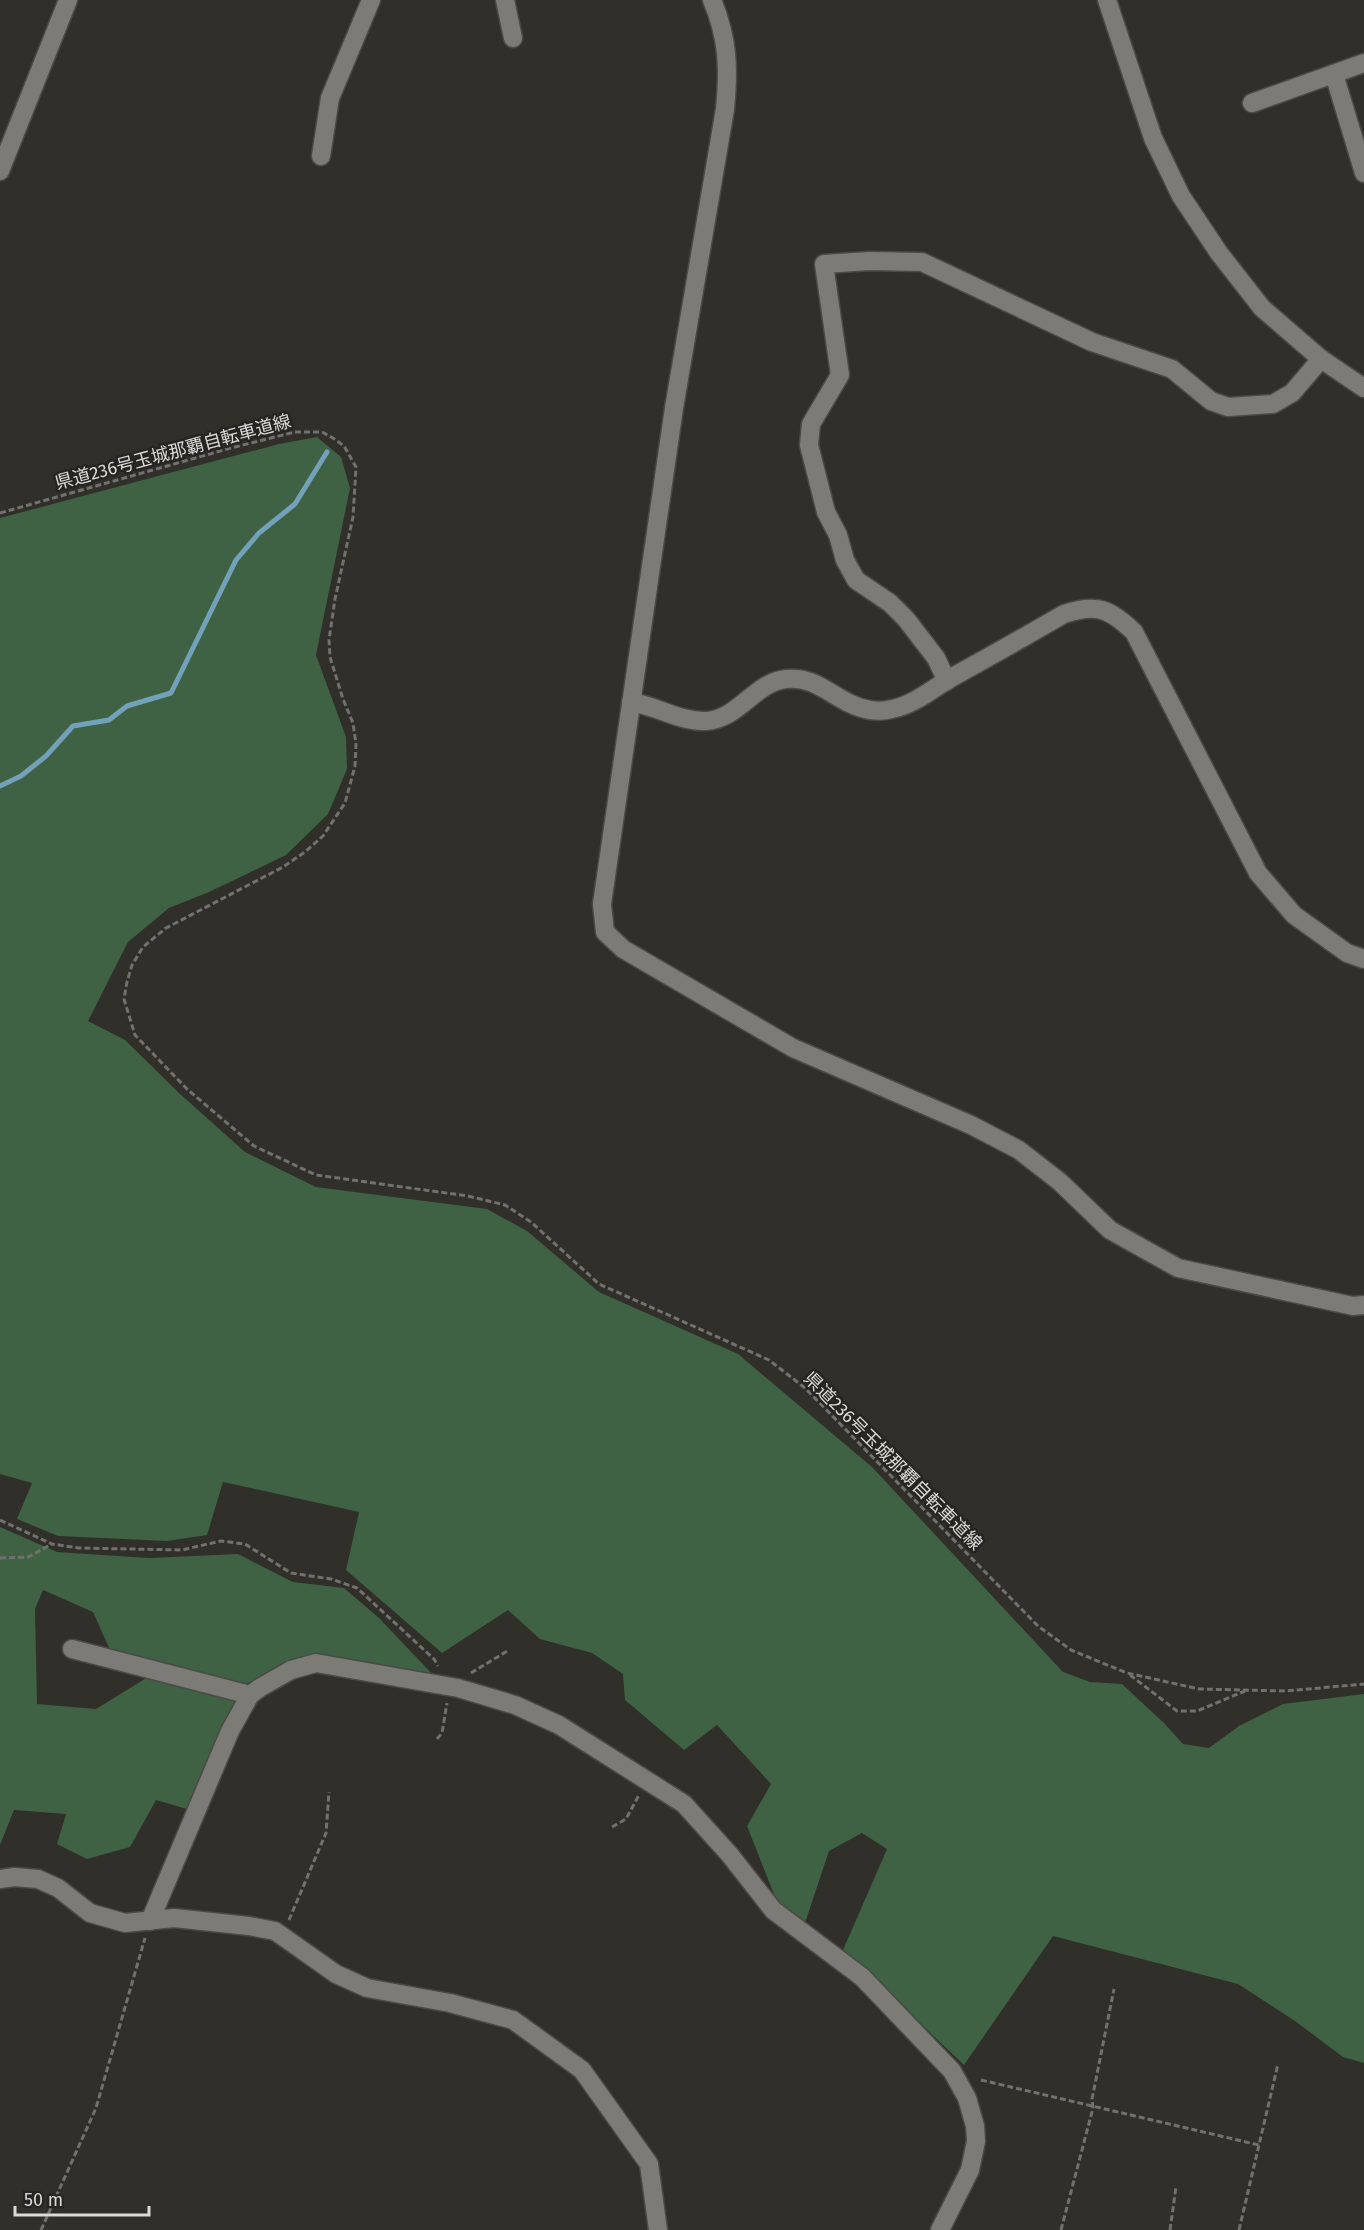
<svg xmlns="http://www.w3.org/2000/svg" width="1364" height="2230" font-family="'Fira Sans','Noto Sans JP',sans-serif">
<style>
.green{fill:#3f6144}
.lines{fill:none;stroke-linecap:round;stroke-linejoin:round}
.stream{stroke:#72a1ba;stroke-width:5}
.street-casing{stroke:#4a4a46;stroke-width:21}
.secondary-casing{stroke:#4a4a46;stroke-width:21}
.path{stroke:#72716d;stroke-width:3;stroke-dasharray:6 3;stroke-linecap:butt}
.street{stroke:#7c7b76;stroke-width:18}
.secondary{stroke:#7c7b76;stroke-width:18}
.labels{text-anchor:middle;stroke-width:5;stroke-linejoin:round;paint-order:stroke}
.street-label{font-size:18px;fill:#dadad7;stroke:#262521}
</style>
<rect width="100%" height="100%" fill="#302f2a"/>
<g class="green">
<polygon points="317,437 341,457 350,488 316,655 346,737 347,769 328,814 286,855 209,892 169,908 128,942 88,1021 125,1040 179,1093 245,1152 316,1187 487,1209 527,1231 599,1292 738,1354 872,1467 1063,1672 1090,1682 1122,1684 1164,1723 1183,1744 1209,1748 1239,1726 1283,1704 1364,1694 1364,2063 1343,2057 1295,2021 1238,1984 1053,1936 964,2065 843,1950 887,1849 862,1833 829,1851 805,1923 777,1902 747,1826 771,1784 717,1725 684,1750 625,1700 623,1674 592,1653 540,1639 508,1610 442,1653 346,1570 359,1512 223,1482 207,1535 167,1541 58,1536 17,1519 32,1483 0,1474 0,518 279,444"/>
<polygon points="0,1527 57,1552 149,1558 238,1554 293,1582 344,1588 379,1618 435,1677 316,1654 291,1661 246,1684 110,1650 93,1612 43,1590 35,1609 37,1704 96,1709 148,1677 238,1701 187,1809 156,1800 130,1847 87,1859 57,1844 66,1814 14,1810 0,1845"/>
</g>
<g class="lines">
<polyline class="stream" points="0,786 21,776 46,756 73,726 109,720 127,706 171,693 236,560 259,533 295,504 327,452"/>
<defs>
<g id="street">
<polyline points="505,0 513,38"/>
<path d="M712 0C728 38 729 68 725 109L674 408 602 904 605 932 623 949 793 1048 971 1125 1019 1150 1060 1182 1110 1230 1178 1268 1353 1306 1364 1305"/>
<polyline points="1334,74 1364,173"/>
<polyline points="1252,103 1364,63"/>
<polyline points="321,156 330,98 371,0"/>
<polyline points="0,171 68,0"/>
<polyline points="947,681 936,658 906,619 890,603 856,580 845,560 838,535 826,512 809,445 811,424 840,375 824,264 869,261 922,262 1092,342 1172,369 1211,401 1228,407 1273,404 1292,393 1321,359"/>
<path d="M631 702C657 706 680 722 706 721 739 719 755 682 786 679 820 675 837 705 870 710 877 711 885 711 892 709 913 705 931 690 949 679 987 658 1026 636 1064 614 1097 603 1110 609 1134 632L1258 873 1294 915 1347 953 1364 959"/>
<polyline points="72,1649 250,1695"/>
<polyline points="0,1879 14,1877 38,1879 58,1888 90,1913 125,1923 174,1918 249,1926 275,1931 336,1974 367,1988 450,2003 513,2020 582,2070 649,2164 658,2230"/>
<polyline points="150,1921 230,1731 250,1695 261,1687 291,1670 316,1663 458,1688 515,1705 559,1725 684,1804 730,1855 773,1910 862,1977 952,2071 967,2098 975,2126 976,2141 970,2170 940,2230"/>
</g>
<polyline id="secondary" points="1107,0 1153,138 1181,196 1219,253 1262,308 1321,359 1364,388"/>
</defs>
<use href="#street" class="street-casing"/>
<use href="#secondary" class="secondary-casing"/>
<g class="path">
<polyline points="0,513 231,448 295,432 322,432 333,438 344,446 356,467 353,517 335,599 329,640 330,657 343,699 353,723 356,744 355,766 345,803 323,836 305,852 283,867 166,928 143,947 132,965 127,982 124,999 135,1035 187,1089 254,1146 316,1175 468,1196 505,1205 531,1222 599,1284 769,1360 805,1388 1038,1626 1071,1650 1100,1662 1127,1673 1199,1689 1286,1691 1364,1684"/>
<polyline points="0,1520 52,1544 79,1548 182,1550 221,1541 245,1544 291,1573 331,1579 357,1588 434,1659 438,1666"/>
<polyline points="0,1558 28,1557 52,1544"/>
<polyline points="471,1673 509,1650"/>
<polyline points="1130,1675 1177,1711 1197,1711 1245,1691"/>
<polyline points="437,1739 442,1733 447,1703"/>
<polyline points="612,1827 626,1819 639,1795"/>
<polyline points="289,1920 326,1833 329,1792"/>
<polyline points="981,2080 1259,2145"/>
<polyline points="41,2230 96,2108 145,1938"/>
<polyline points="1061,2230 1093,2108 1092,2099 1114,1989"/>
<polyline points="1170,2230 1176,2187"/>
<polyline points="1239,2230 1278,2064"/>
</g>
<use href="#street" class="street"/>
<use href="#secondary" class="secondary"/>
</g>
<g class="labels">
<g class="street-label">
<text transform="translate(173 452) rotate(-15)" y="6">県道236号玉城那覇自転車道線</text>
<text transform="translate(893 1461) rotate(45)" y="6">県道236号玉城那覇自転車道線</text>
</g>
</g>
<path d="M15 2206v9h134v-9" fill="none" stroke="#dadad7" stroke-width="3"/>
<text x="24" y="2206" font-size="18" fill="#dadad7" stroke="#262521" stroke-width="4.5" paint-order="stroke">50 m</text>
</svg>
